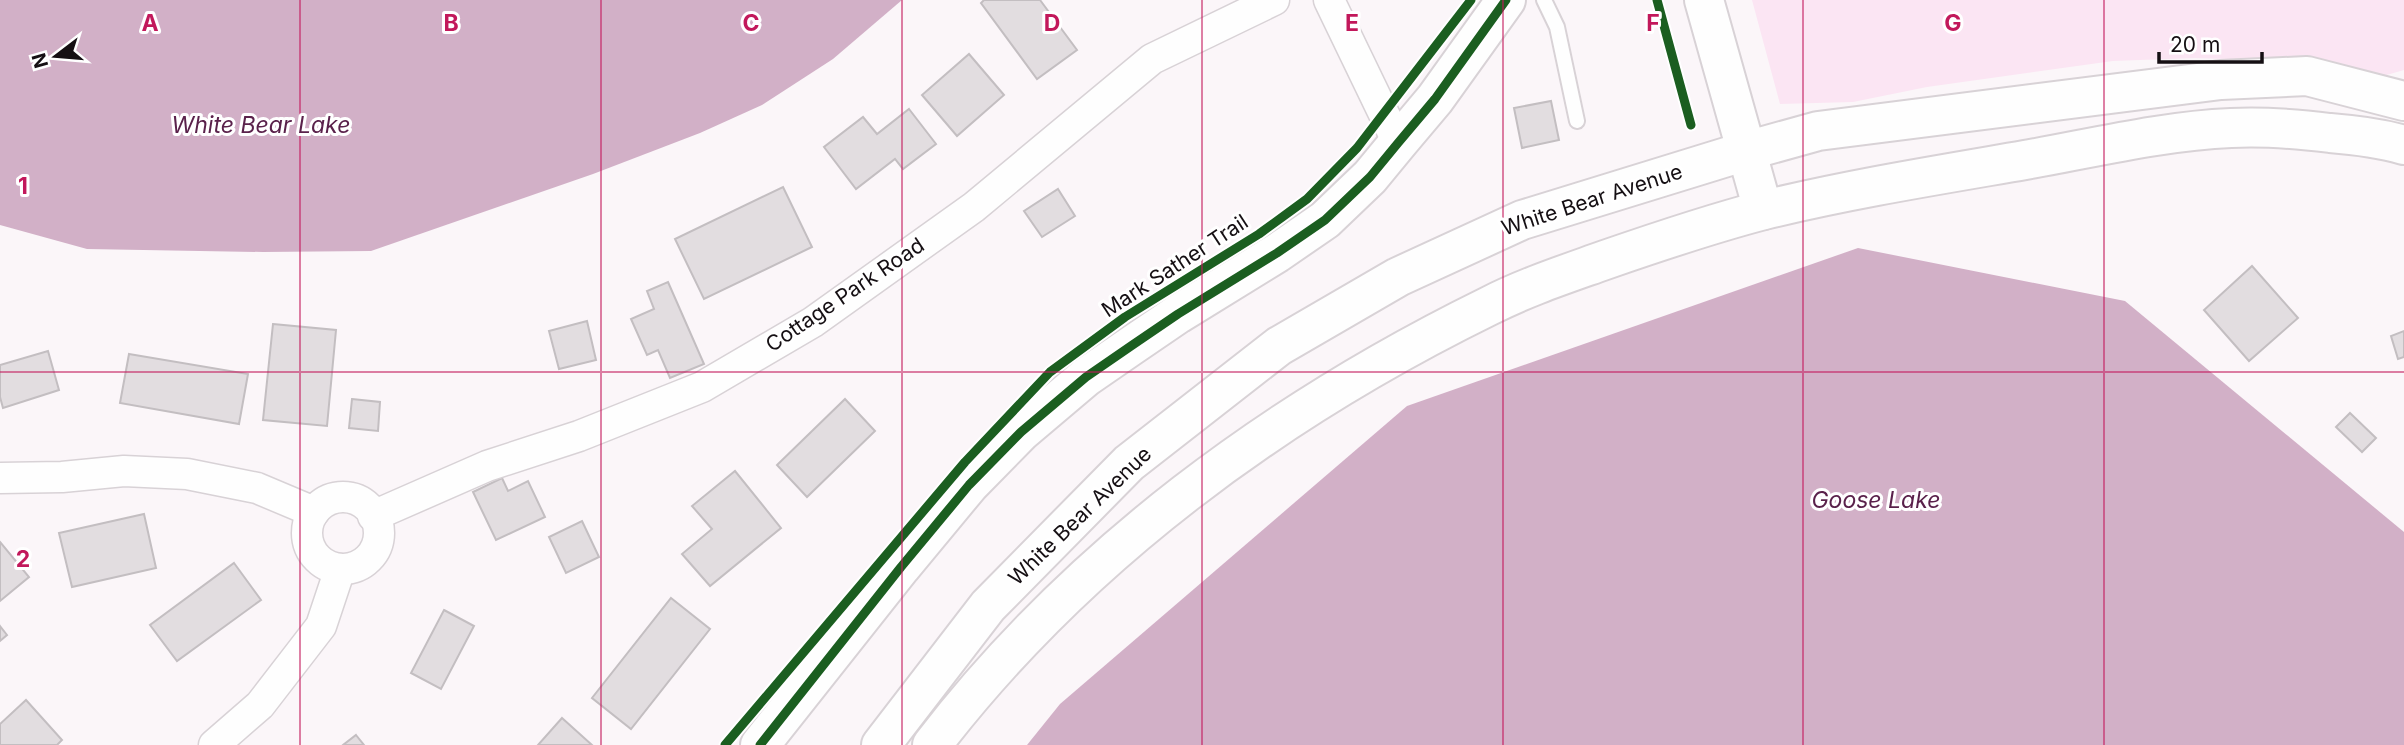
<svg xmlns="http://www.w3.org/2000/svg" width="2404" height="745" font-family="Inter,sans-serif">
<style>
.green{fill:#fbe5f3}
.water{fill:#d2b0c7}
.building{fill:#e2dde0;stroke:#c3bec1;stroke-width:2}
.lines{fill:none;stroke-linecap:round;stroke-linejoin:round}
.lane-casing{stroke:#d8d2d6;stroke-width:18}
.street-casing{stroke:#d8d2d6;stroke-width:33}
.secondary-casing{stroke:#d8d2d6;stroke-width:42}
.lane{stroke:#fefefe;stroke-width:14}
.street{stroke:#fefefe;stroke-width:30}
.secondary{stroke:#fefefe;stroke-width:38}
.cycleway-casing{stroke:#fff;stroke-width:13}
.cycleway{stroke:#1b5e20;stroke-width:9}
.grid{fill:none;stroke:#c2185b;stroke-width:2;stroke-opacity:0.55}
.labels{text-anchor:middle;stroke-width:6;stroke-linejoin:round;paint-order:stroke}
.street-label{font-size:21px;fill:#150f13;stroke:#fff}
.water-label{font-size:23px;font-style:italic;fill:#5a214b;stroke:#fff}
.grid-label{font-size:23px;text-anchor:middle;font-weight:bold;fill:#c2185b;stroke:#fff;stroke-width:6;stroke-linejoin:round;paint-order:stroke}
</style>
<rect width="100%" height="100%" fill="#fbf6f9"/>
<polygon class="green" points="1752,0 2404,0 2404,70 2376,78 2294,61 2195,58 2113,61 1927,87 1853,102 1780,104"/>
<g class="water">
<polygon points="0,0 902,0 833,59 762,105 700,133 593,174 371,251 263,252 87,249 0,225"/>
<polygon points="1858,248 2125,301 2404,532 2404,745 1027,745 1060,704 1407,406"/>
</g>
<g class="building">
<polygon points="984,0 1040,0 1077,50 1037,79 981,3"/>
<polygon points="969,54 1004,95 957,136 922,95"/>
<polygon points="1551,101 1559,140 1522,148 1514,108"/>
<polygon points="909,109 936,144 903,169 895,159 856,189 824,147 863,117 877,134"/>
<polygon points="783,187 812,247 704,299 675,239"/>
<polygon points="1058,189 1075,216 1042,237 1024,211"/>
<polygon points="2252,266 2298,318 2249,361 2204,310"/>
<polygon points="668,282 704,364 670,378 658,350 647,355 631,319 654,309 647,291"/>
<polygon points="587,321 596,360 559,369 549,331"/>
<polygon points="273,324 336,330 327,426 263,420"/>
<polygon points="2404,331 2404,357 2398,359 2391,336"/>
<polygon points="48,351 59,390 3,408 0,397 0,365"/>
<polygon points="129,354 248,374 239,424 120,403"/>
<polygon points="352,399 380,402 378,431 349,428"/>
<polygon points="845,399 875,431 807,497 777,465"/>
<polygon points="2350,413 2376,438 2362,452 2336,427"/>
<polygon points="735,471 781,528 710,586 682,554 712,529 692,506"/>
<polygon points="502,478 508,491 528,481 545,517 496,540 473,492"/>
<polygon points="144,514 156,568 72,587 59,533"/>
<polygon points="582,521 599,557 566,573 549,537"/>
<polygon points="0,542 29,577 0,601"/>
<polygon points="234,563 261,600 177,661 150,625"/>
<polygon points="671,598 710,629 631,729 592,698"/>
<polygon points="444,610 474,626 441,689 411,673"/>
<polygon points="0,626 7,635 0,641"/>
<polygon points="26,700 62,740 57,745 0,745 0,724"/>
<polygon points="562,718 592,745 538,745"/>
<polygon points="356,735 364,745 343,745"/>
</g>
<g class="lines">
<defs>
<polyline id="lane" points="1544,0 1557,27 1577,121"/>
<g id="street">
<polyline points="1329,0 1398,143"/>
<polyline points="0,478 62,477 124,471 187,474 257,488 314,512"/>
<circle cx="343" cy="533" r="36"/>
<polyline points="373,516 487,466 579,436 702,387 813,322 974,207 1152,59 1274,0"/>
<polyline points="214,745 260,705 321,626 340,569"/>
</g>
<g id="secondary">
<polyline points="1704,0 1763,210"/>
<polyline points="760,745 901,567 969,485 1021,432 1086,377 1131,346 1178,314 1277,253 1325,220 1370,177 1398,143 1435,99 1506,0"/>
<polyline points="881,745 988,606 1129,463 1279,346 1398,277 1522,220 1746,151 1818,131 2221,80 2307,76 2404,101"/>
<path d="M932 745C1078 555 1275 411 1489 306 1526 287 1566 274 1605 260 1657 242 1710 224 1764 210 1850 189 1938 175 2025 160 2093 148 2162 131 2231 128 2264 126 2297 129 2330 133 2356 135 2380 138 2404 145"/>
</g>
</defs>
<use href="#lane" class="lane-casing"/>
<use href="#street" class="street-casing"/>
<use href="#secondary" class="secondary-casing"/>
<use href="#lane" class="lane"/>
<use href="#street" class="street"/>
<use href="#secondary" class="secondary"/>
<defs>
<g id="cycleway">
<polyline points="1657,0 1691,125"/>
<polyline points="725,745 965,462 1050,372 1125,317 1259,234 1307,199 1357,148 1471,0"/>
<polyline points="760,745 901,567 969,485 1021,432 1086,377 1131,346 1178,314 1277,253 1325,220 1370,177 1398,143 1435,99 1506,0"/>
</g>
</defs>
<use href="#cycleway" class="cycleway-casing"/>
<use href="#cycleway" class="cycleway"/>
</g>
<path class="grid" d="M300 0V745M601 0V745M902 0V745M1202 0V745M1503 0V745M1803 0V745M2104 0V745M0 372H2404"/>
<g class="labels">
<g class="street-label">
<text transform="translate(1592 200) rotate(-18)" y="7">White Bear Avenue</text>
<text transform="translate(1175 266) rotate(-33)" y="7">Mark Sather Trail</text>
<text transform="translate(845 295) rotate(-34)" y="7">Cottage Park Road</text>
<text transform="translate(1080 516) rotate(-44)" y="7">White Bear Avenue</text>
</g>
<g class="water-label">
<text x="261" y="133">White Bear Lake</text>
<text x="1876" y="508">Goose Lake</text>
</g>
</g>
<g class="grid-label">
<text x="150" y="31">A</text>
<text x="451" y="31">B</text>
<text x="751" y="31">C</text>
<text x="1052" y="31">D</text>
<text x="1352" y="31">E</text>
<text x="1653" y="31">F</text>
<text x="1953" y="31">G</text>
<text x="23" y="194">1</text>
<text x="23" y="567">2</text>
</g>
<g transform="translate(56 56) rotate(254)" stroke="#ffffff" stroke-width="5" paint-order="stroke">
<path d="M0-5L12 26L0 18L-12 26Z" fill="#150f13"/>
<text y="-10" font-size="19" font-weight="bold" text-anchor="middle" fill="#150f13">N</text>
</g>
<path d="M2159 52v10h103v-10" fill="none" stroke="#150f13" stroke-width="3.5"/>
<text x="2170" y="52" font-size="21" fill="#150f13" stroke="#ffffff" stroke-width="5" paint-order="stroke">20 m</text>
</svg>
